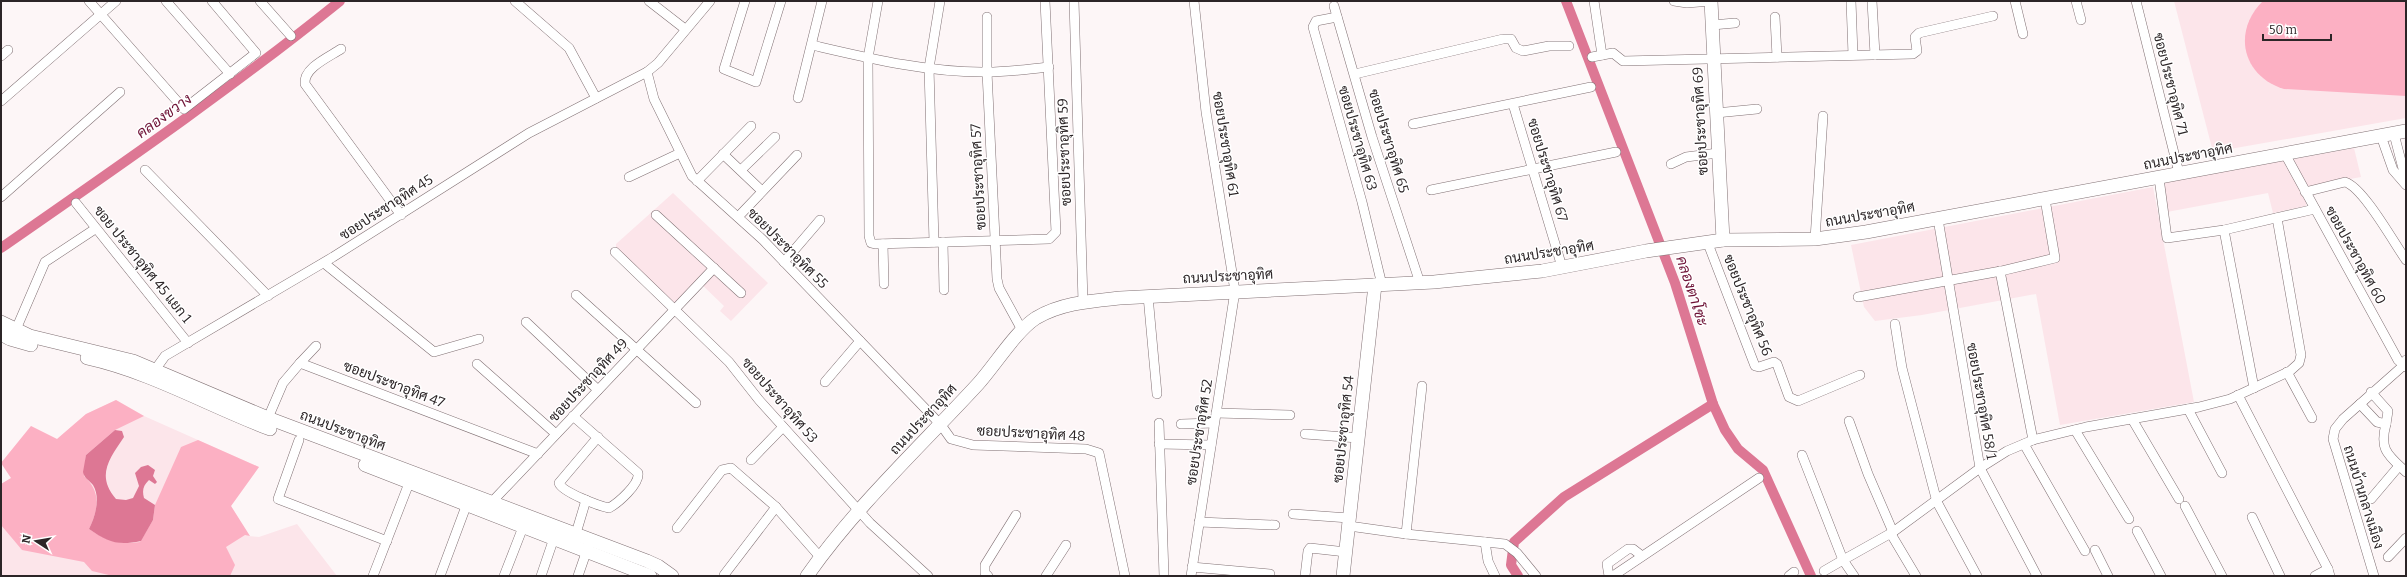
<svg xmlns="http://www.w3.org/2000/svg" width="2407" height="577" font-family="Bitter,Sarabun,serif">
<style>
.built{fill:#fce5ea}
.green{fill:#fcb0c3}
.water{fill:#dd7794}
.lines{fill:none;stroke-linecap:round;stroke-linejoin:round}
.canal{stroke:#dd7794;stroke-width:10}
.street-casing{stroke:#817174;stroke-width:10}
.secondary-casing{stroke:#817174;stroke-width:14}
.street{stroke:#fff;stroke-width:9}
.secondary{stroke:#fff;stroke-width:13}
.labels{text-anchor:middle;stroke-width:3;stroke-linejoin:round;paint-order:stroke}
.street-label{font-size:14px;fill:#2c2527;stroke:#fff}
.water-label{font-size:15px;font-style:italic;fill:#6d1135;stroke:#fff}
</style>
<rect width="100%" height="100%" fill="#fdf6f7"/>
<g class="built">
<polygon points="2174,1 2406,1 2406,118 2213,152"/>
<polygon points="2354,148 2361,177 2307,187 2306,206 2273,213 2268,193 2167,212 2163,183"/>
<polygon points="2153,187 2194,402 2060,425 2036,294 1922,315 1875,321 1864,307 1851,245"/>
<polygon points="673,193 768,283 731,321 720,311 724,306 697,280 674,304 616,248 616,244"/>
<polygon points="116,400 144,416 259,467 231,506 249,536 259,537 297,524 337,576 1,576 1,484 11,478 1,463 31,426 57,439 86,414"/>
</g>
<g class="green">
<path d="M2263 1H2406V96L2284 89C2242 76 2232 31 2263 1Z"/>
<path d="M116 400 144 416 115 430 86 455 84 476C101 492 99 508 89 529 107 541 119 545 140 542L153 520 155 505 181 447 198 440 259 467 231 506 250 536 245 535 226 547 235 565 230 576H113L92 571 84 562 22 550 1 525V484L11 478 1 463 31 426 57 439 86 414Z"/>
</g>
<path class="water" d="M115 430 122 431 124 437C109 459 96 476 116 499L126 500 133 498 139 486 135 473 141 467 148 465 155 470 153 476 157 482 155 484 149 480C143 486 142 490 144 498L155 505 153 520 141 541C117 546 108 542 89 529 95 517 101 498 93 485 89 480 84 478 83 472L86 455Z"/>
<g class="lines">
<g class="canal">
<polyline points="1566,1 1675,283 1713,404 1725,430 1738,449 1763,470 1811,576"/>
<path d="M1 248C116 168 231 89 340 1"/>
<polyline points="1518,576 1511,565 1514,542 1564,497 1713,404"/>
</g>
<defs>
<g id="street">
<polyline points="89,1 184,109 256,53 212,1"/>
<polyline points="166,1 230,74"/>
<polyline points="260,1 291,36"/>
<polyline points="515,1 569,48 596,98"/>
<polyline points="649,1 685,29"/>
<polyline points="745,1 724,69 756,82 781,1"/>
<polyline points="878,1 868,58 869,236 871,243 875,244 1049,239 1056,232 1045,1"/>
<polyline points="1074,1 1083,302"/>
<polyline points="1594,1 1602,55"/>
<polyline points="1674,1 1687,3 1711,1"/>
<polyline points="1851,1 1853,55"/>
<polyline points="1872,1 1875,55"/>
<polyline points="2015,1 2023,34"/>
<polyline points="2076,1 2081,20"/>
<polyline points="2136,1 2179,173"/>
<polyline points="1334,6 1372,137 1420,283"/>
<polyline points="987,17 987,72 997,279 999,288 1022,330"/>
<polyline points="1337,17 1316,21 1313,27 1362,202 1382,285"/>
<polyline points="1775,17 1777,57"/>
<polyline points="1712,25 1735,23"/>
<path d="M812 45C868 58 929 73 987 72 1008 72 1028 69 1049 67"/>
<path d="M341 49C329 57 303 68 305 84L401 215"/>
<polyline points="1,56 8,50"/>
<polyline points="1592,57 1613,53 1623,61 1913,54 1917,51 1915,37 1919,33 1993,16"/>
<polyline points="647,72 654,99 692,176 763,240 941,425 951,439 973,445 1086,449 1099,453 1125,576"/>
<polyline points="1355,74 1503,39 1511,39 1516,48 1523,51 1549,46 1569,46"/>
<polyline points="798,98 822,1"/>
<polyline points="1,101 116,1"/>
<polyline points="1513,104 1562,267"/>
<polyline points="1716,113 1757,109"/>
<polyline points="1413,124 1591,87"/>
<polyline points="2394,134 2406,180"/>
<polyline points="2381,136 2393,170 2406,185"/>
<polyline points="723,154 762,191"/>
<polyline points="2285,154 2398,360 2406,367"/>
<polyline points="1671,164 1686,157 1718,153"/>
<polyline points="145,170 268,296"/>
<polyline points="741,170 775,137"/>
<polyline points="629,177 680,153"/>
<polyline points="2159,178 2167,238 2224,230 2315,209"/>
<polyline points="697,181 751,126"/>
<polyline points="1431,190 1616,152"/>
<path d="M2305 192 2345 182C2363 187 2394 243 2406 260"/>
<polyline points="1,197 120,92"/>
<polyline points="76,203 188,343"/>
<polyline points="656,215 741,293"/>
<polyline points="738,217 797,155"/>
<polyline points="1938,219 1980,468 2037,576"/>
<polyline points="2224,230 2254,388"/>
<polyline points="1815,239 1823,116"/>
<polyline points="1707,241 1755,366 1759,367 1774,362 1777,364 1789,397 1798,401 1860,375"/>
<polyline points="934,242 929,68 940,1"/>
<polyline points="943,242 944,290"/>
<polyline points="883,244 884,284"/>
<polyline points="615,252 729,362 759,400 870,523 928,576"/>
<polyline points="784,262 820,220"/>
<polyline points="324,263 434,352 479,339"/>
<polyline points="2000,271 2033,440"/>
<polyline points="576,295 696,403"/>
<polyline points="1148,296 1157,394"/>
<polyline points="1858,297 2001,271 2055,258 2045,199"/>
<polyline points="526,322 598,390"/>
<polyline points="1895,324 1902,368 1937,502 1977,576"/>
<polyline points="14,334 45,262 95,229"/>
<polyline points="300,363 316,346"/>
<polyline points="477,364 556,434"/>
<polyline points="2287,372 2312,418"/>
<polyline points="152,374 165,356 333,257 529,133 647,72 658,63 710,1"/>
<polyline points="825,382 860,341"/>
<polyline points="2238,395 2328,569 2330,576"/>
<polyline points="2360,404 2377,422 2386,424 2388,411 2371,392"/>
<polyline points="2188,409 2222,473"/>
<polyline points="1216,413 1290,415"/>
<path d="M573 416 638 473C640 484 618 503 609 508 599 506 562 492 559 483L598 437"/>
<polyline points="268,418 283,383 300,363 538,454"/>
<polyline points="2132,419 2179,499"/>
<polyline points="1849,421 1868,474 1893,532"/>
<polyline points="1159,423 1164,576"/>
<polyline points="1181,424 1214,423"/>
<path d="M2386 424C2379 450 2388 455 2406 472"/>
<polyline points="2075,430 2129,519"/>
<polyline points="1305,434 1358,438"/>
<polyline points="299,440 278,499 387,541"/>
<polyline points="1159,444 1211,445"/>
<polyline points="2024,444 2085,551"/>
<polyline points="1802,455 1843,560 1893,532 1980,468 2007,451 2033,440 2086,427 2199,407 2230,399 2290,371 2299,363 2301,355 2277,218"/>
<polyline points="751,460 783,427"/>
<polyline points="2371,499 2399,466"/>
<polyline points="488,506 714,268"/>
<polyline points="2185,506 2222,576"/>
<polyline points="1293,514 1349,518"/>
<polyline points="2252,517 2280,576"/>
<polyline points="1199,522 1275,525"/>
<polyline points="1349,526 1406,534 1505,544 1517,553 1536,576"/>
<polyline points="677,528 722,470 731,468 776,507 820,557"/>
<polyline points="2137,531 2161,576"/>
<polyline points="1406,534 1422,386"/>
<polyline points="1891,534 1916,576"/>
<polyline points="574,540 586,500"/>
<polyline points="1485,542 1488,561 1495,576"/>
<polyline points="2095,550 2108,576"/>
<polyline points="2388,557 2406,538"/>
<polyline points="1192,567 1270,574"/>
<polyline points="1824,571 1843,560 1854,576"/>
<polyline points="724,575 776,507"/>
<polyline points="373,576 411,478"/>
<polyline points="440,576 468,501"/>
<polyline points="504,576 525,522"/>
<polyline points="541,576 554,538"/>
<polyline points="578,576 588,547"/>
<polyline points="988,576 985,573 985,565 1016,515"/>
<polyline points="1046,576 1066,545"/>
<polyline points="1191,576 1235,291 1206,112 1194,1"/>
<polyline points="1305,576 1308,551 1310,548 1346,552"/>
<polyline points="1609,576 1607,564 1628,549 1633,549 1642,556"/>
<polyline points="1613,576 1759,478"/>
<polyline points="1789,576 1794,572"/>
<polyline points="2315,576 2328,569"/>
<polyline points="2374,576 2333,439 2335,429 2343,419 2404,365 2406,360"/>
</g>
<g id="secondary">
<polyline points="1711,1 1723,240"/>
<polyline points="1,322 30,336 133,361 268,418 647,561 658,566 672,576"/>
<polyline points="1,334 10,339 31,345"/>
<path d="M87 358C151 372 209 406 270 429"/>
<polyline points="365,465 650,576"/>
<path d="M807 576C856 506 920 447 978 384 995 365 1016 331 1036 318 1061 303 1091 301 1120 298L1434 282 1542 271 1646 251 1723 240 1815 239 1866 232 2406 131"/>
<polyline points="1343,576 1375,285"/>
</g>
</defs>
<use href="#street" class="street-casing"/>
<use href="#secondary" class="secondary-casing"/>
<use href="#street" class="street"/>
<use href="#secondary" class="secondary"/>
</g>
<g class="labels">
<g class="street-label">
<text transform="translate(2171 84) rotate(76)" y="5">ซอยประชาอุทิศ 71</text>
<text transform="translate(1700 121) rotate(-93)" y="5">ซอยประชาอุทิศ 69</text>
<text transform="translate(1358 138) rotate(74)" y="5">ซอยประชาอุทิศ 63</text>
<text transform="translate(1389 141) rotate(73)" y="5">ซอยประชาอุทิศ 65</text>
<text transform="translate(1226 144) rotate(81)" y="5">ซอยประชาอุทิศ 61</text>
<text transform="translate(1064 152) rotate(-92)" y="5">ซอยประชาอุทิศ 59</text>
<text transform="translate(2188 156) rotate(-11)" y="5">ถนนประชาอุทิศ</text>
<text transform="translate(1548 170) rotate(73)" y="5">ซอยประชาอุทิศ 67</text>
<text transform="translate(978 177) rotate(-93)" y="5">ซอยประชาอุทิศ 57</text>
<text transform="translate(386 207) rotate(-33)" y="5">ซอยประชาอุทิศ 45</text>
<text transform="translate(1870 214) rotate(-10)" y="5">ถนนประชาอุทิศ</text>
<text transform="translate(788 248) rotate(45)" y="5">ซอยประชาอุทิศ 55</text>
<text transform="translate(1549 252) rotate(-9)" y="5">ถนนประชาอุทิศ</text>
<text transform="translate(2356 255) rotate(61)" y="5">ซอยประชาอุทิศ 60</text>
<text transform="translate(143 264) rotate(51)" y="5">ซอย ประชาอุทิศ 45 แยก 1</text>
<text transform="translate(1228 276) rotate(-3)" y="5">ถนนประชาอุทิศ</text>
<text transform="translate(1748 305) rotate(68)" y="5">ซอยประชาอุทิศ 56</text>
<text transform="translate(588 380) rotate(-47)" y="5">ซอยประชาอุทิศ 49</text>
<text transform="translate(394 384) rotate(21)" y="5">ซอยประชาอุทิศ 47</text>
<text transform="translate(780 400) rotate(49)" y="5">ซอยประชาอุทิศ 53</text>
<text transform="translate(1982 401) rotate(80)" y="5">ซอยประชาอุทิศ 58/1</text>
<text transform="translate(923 419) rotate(-47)" y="5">ถนนประชาอุทิศ</text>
<text transform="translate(1343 429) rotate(-84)" y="5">ซอยประชาอุทิศ 54</text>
<text transform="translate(343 430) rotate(21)" y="5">ถนนประชาอุทิศ</text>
<text transform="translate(1199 432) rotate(-81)" y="5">ซอยประชาอุทิศ 52</text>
<text transform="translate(1031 433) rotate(3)" y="5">ซอยประชาอุทิศ 48</text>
<text transform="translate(2364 497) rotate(73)" y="5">ถนนบ้านกลางเมือง</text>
</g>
<g class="water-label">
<text transform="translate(164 116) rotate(-36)" y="5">คลองขวาง</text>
<text transform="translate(1692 291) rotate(72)" y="5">คลองตาโซะ</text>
</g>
</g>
<rect width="2407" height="577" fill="none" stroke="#2c2527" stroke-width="4"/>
<g transform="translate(36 541) rotate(282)" stroke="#ffffff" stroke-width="3" paint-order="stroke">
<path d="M0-3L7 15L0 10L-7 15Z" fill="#2c2527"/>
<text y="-6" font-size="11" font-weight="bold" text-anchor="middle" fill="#2c2527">N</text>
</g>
<path d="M2263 34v6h68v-6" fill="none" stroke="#2c2527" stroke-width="2"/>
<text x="2269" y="34" font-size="12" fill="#2c2527" stroke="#ffffff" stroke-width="3" paint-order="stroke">50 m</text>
</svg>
